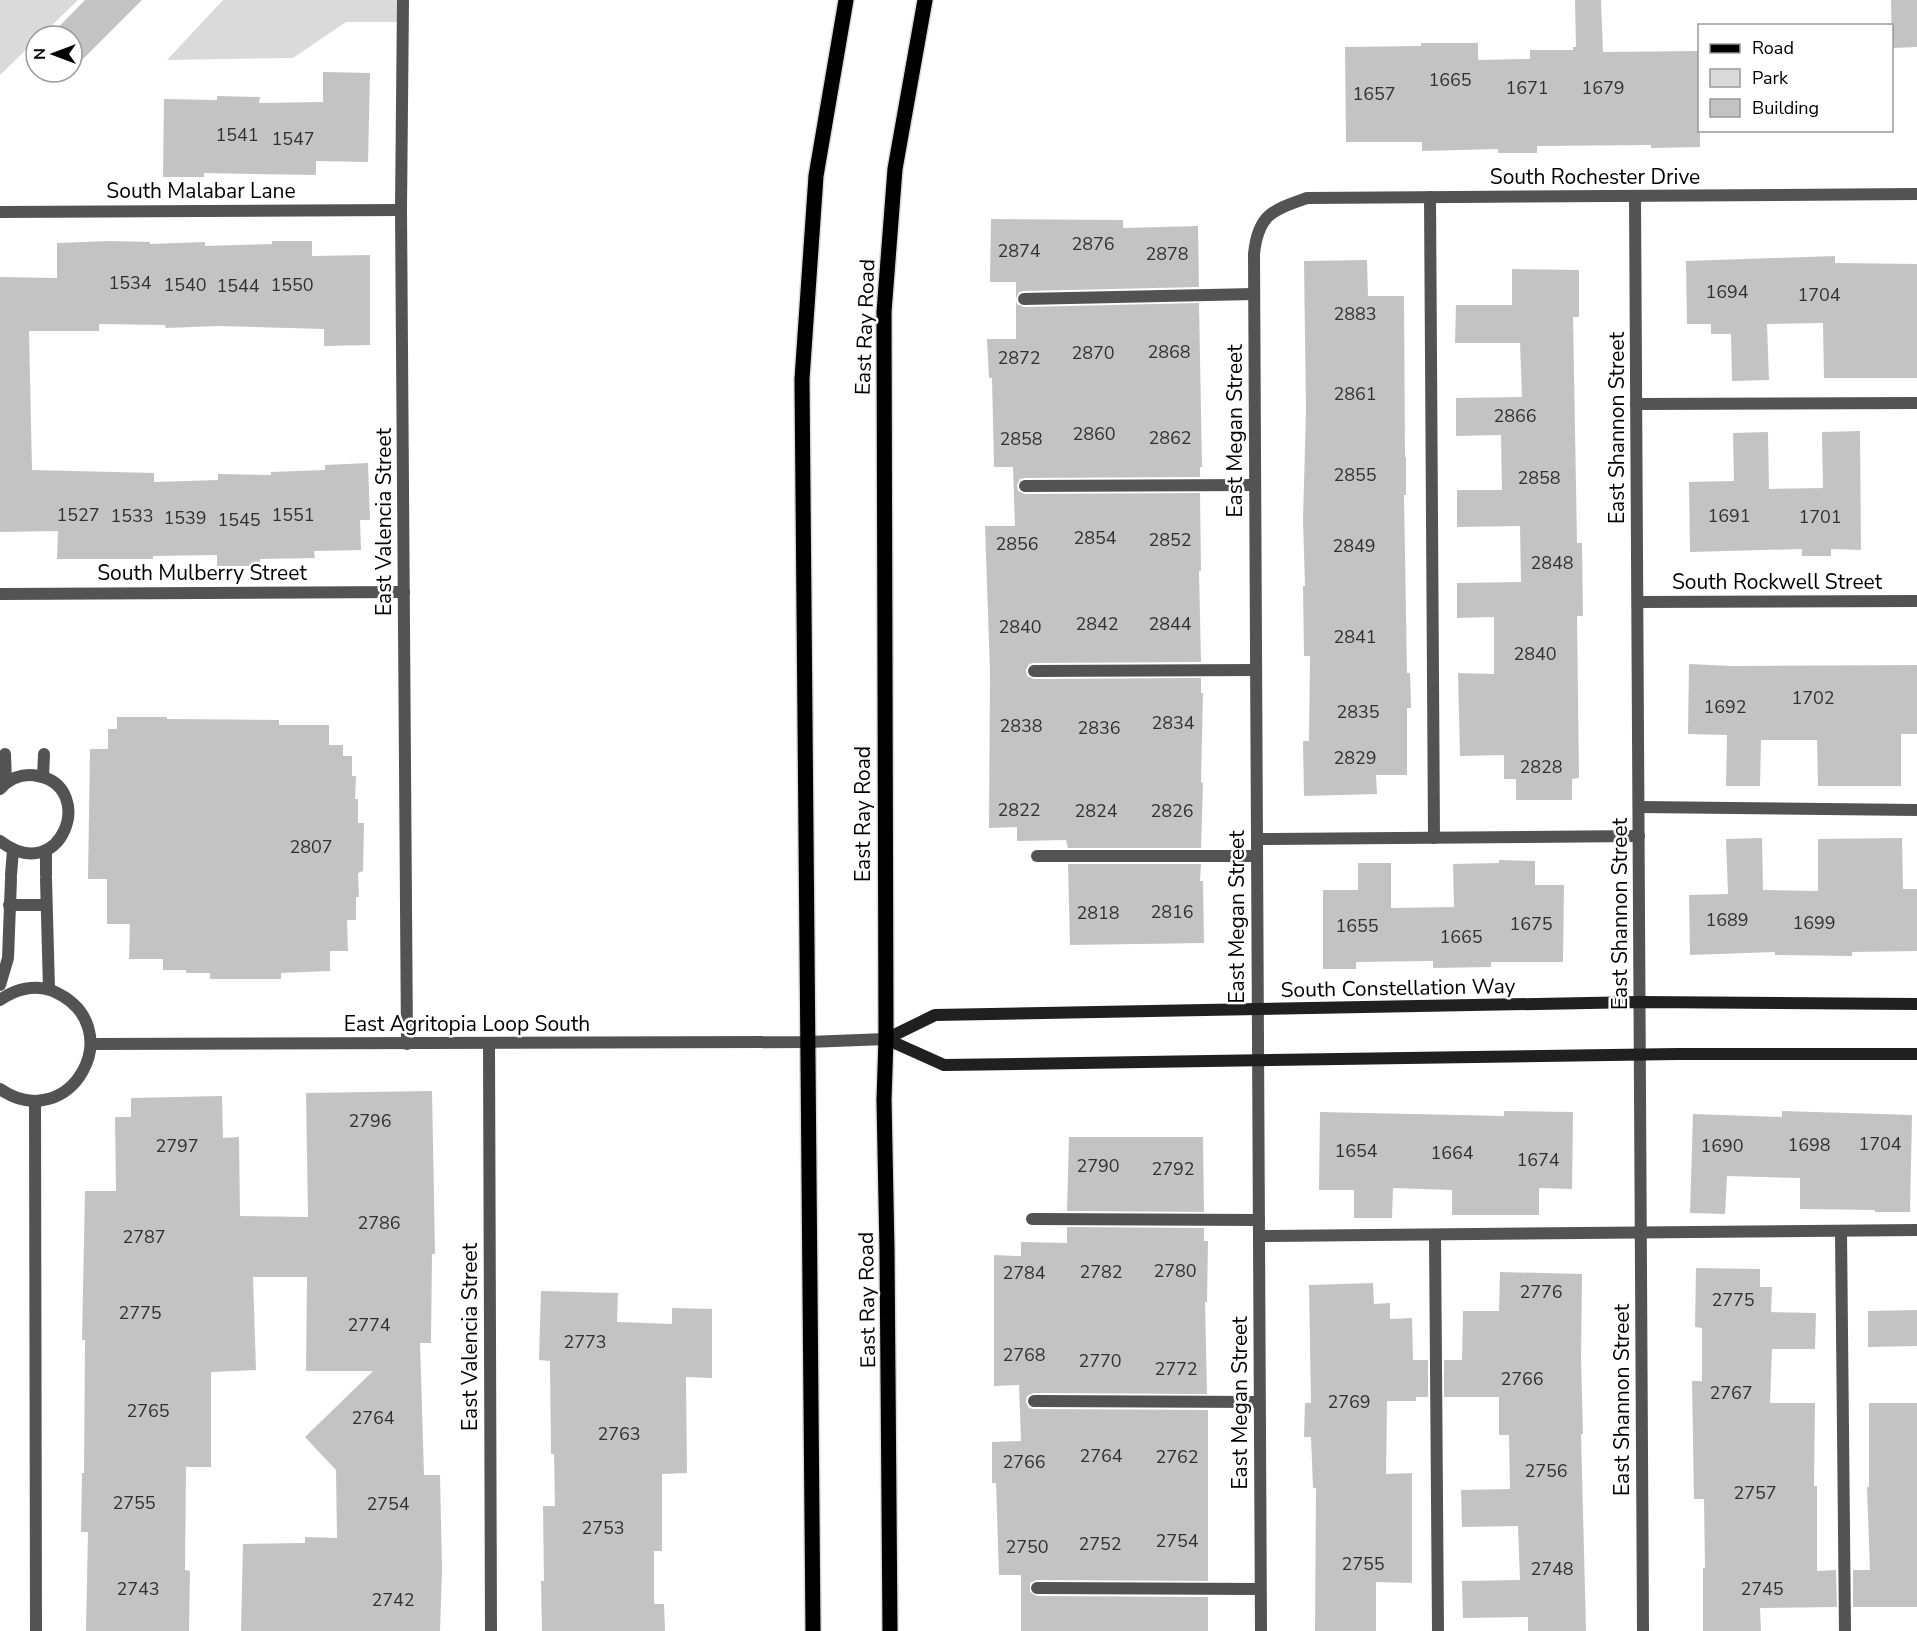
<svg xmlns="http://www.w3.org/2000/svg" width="1917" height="1631" font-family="'Nunito Sans',sans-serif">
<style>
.green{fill:#dadada}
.building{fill:#c3c3c3}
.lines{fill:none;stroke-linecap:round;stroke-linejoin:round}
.primary-casing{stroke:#dbdbdb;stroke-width:18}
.lane{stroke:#535353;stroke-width:12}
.street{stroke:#535353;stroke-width:12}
.secondary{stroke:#202020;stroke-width:12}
.primary{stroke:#000;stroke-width:15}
.labels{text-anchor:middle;stroke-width:5;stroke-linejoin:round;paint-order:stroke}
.number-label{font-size:18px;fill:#313131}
.street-label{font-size:21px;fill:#000;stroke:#fff}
</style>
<rect width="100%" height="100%" fill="#fff"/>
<g class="green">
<polygon points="0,0 78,0 41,36 36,36 36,40 0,75"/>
<polygon points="223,0 403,0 402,22 346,22 293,58 167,60"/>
</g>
<g class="building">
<polygon points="85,0 142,0 72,70 72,36 50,36"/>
<polygon points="1575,0 1601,0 1603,52 1700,51 1700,147 1651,148 1651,145 1537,146 1537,153 1498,153 1498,149 1422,151 1422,142 1346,142 1345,47 1421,46 1421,43 1478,43 1478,60 1530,59 1530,50 1573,50 1573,47 1576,47"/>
<polygon points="1891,0 1917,0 1917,47 1892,48"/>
<polygon points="323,72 370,73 368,162 316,161 316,175 204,173 204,177 163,177 164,99 217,100 217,96 260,97 259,103 323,102"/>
<polygon points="991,219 1123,220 1123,228 1198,226 1199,287 1024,291 1019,292 1016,299 1016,282 990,282"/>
<polygon points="110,241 150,242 150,244 205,242 205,246 272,244 272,241 312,241 312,256 370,255 370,345 324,346 324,329 218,326 166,328 165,325 99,324 99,331 29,331 32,470 154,473 154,482 218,480 218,474 271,475 271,472 325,470 325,465 368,463 370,520 360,520 361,550 314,551 315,558 260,559 260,566 217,566 217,555 153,556 153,559 57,559 58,531 0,532 0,277 57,278 57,243"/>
<polygon points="1835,256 1835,263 1917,264 1917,378 1824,378 1823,323 1767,324 1769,380 1732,381 1731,334 1711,334 1711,324 1687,324 1686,261"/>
<polygon points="1367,260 1368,296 1404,296 1405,457 1406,457 1406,495 1404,495 1407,673 1410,673 1411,708 1407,708 1407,775 1376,775 1377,794 1304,796 1303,741 1309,741 1310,656 1304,656 1303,586 1305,586 1303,520 1306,411 1304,261"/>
<polygon points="1512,269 1579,270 1579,317 1573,317 1577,543 1582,543 1583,616 1577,616 1579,778 1572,779 1572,800 1516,800 1516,779 1504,779 1504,755 1460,756 1458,673 1494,674 1494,617 1457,618 1457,583 1521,582 1520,526 1457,527 1457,490 1502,490 1501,435 1456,436 1456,398 1522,397 1520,343 1455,343 1456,305 1512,305"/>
<polygon points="1016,299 1017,304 1024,307 1199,303 1202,467 1200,467 1200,477 1025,478 1020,479 1017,485 1018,491 1025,494 1200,493 1201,571 1199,571 1201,662 1034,663 1029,664 1026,670 1027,676 1034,679 1201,678 1201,693 1203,693 1201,782 1203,783 1201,848 1068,848 1066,840 1017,841 1017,827 989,828 990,672 985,526 1015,526 1013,467 994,467 992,378 989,378 987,339 1016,339"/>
<polygon points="1860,431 1861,550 1831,549 1831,556 1802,556 1802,549 1690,552 1689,482 1734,481 1733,433 1768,432 1769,489 1823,488 1822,432"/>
<polygon points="1689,664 1732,666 1917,665 1917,734 1901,734 1901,786 1818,786 1817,740 1761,740 1760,786 1726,786 1727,735 1688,734"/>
<polygon points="117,717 167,717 167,719 279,720 279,725 329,725 329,745 343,745 343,756 352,756 352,776 356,776 355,799 358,799 358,823 364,823 363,871 358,873 359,897 356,897 356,920 347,920 348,951 330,951 330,971 281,973 281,979 210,979 210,973 186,973 186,970 163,970 163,959 129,959 130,924 107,924 107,879 88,879 90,749 108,749 108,729 117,729"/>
<polygon points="1762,838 1763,890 1818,891 1818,839 1902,838 1903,889 1917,889 1917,951 1852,952 1852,956 1775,955 1775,952 1690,955 1689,895 1728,894 1726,839"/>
<polygon points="1499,860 1535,861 1535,885 1564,885 1563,962 1491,962 1491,967 1433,968 1433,961 1356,962 1356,969 1323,969 1323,890 1358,890 1358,863 1391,863 1391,908 1454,907 1453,864 1499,863"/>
<polygon points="1068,864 1201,864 1200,881 1203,881 1204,943 1070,945"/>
<polygon points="432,1091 435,1254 432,1254 431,1343 420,1343 424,1475 440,1475 442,1569 440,1631 241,1631 243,1544 305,1543 305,1537 337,1538 336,1470 305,1437 373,1371 306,1371 307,1277 253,1277 256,1370 211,1372 211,1467 186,1467 185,1570 190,1571 189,1631 86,1631 88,1532 81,1532 82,1473 84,1473 85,1340 82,1340 85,1191 116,1191 115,1117 131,1117 131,1098 222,1096 223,1138 239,1137 240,1216 308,1217 306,1093"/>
<polygon points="1504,1111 1573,1112 1572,1189 1539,1188 1539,1215 1452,1215 1452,1190 1393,1188 1392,1218 1354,1218 1354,1190 1319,1190 1320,1112 1504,1116"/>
<polygon points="1782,1111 1912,1115 1910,1212 1875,1212 1875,1210 1800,1209 1800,1178 1727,1176 1725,1214 1690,1213 1693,1114 1782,1117"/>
<polygon points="1069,1137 1203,1137 1204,1212 1067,1211"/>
<polygon points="1067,1227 1204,1228 1204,1241 1208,1241 1207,1302 1205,1302 1207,1394 1034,1393 1027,1396 1026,1402 1029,1408 1034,1409 1208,1410 1208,1581 1037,1580 1030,1583 1030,1592 1037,1596 1208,1597 1208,1631 1021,1631 1021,1575 999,1575 996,1483 992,1483 992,1442 1021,1441 1019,1385 994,1386 994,1255 1021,1256 1021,1242 1067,1243"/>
<polygon points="1696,1268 1760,1269 1760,1287 1772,1287 1771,1312 1816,1313 1815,1349 1772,1349 1770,1403 1815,1403 1814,1486 1817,1486 1817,1571 1836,1570 1837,1607 1760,1608 1761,1631 1703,1631 1703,1568 1705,1568 1704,1499 1694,1499 1692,1381 1702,1381 1702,1328 1695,1327"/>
<polygon points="1500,1272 1582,1274 1581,1359 1583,1434 1581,1434 1586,1631 1528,1631 1528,1617 1463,1618 1462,1581 1520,1580 1518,1526 1462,1527 1461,1490 1510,1489 1509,1435 1499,1435 1499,1397 1444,1397 1444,1360 1462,1360 1463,1311 1499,1311"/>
<polygon points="1373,1283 1374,1304 1390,1303 1390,1319 1412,1318 1413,1360 1428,1360 1428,1397 1416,1397 1416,1401 1387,1401 1386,1474 1412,1473 1412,1583 1376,1582 1376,1631 1315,1631 1316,1488 1313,1488 1311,1437 1304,1437 1305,1403 1311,1403 1309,1285"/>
<polygon points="541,1291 618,1293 617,1322 672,1324 672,1308 712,1309 712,1378 686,1377 687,1473 662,1474 662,1551 654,1551 654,1604 664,1604 665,1631 542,1631 541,1581 544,1581 543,1506 555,1506 554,1454 551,1454 550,1361 539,1360"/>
<polygon points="1917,1310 1917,1346 1868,1347 1868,1311"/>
<polygon points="1869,1403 1917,1403 1917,1607 1853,1607 1853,1570 1870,1570 1867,1487 1869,1487"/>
</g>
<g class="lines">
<defs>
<g id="primary">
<polyline points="813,1631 802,379 816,176 846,0"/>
<polyline points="890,1631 887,1250 884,1100 886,1039 884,312 895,169 925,0"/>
</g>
</defs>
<use href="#primary" class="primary-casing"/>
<g class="lane">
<polyline points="1430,197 1434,838"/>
<polyline points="1024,299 1254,294"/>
<polyline points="1636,404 1917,403"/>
<polyline points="1025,486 1255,485"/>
<polyline points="1034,671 1256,670"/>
<polyline points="5,754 6,783"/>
<polyline points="43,777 44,754"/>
<path d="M0 789C10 778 23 773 38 776 97 787 62 888 0 841"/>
<polyline points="1639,807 1917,810"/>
<polyline points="1257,839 1639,836"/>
<polyline points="46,850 46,875"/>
<polyline points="1037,856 1257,856"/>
<polyline points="11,875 13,850"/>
<polyline points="46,879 49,989"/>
<polyline points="9,905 46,905"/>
<polyline points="0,985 8,958 11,879"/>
<polyline points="1032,1219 1259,1220"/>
<polyline points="1841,1231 1845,1631"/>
<polyline points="1435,1235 1438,1631"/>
<polyline points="1259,1236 1917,1230"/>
<polyline points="1034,1401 1259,1402"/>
<polyline points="1037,1588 1260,1589"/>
</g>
<g class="street">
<polyline points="403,0 401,210 407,1044"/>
<polyline points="1635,196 1643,1631"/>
<polyline points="0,212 401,210"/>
<polyline points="0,594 404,592"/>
<polyline points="1638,602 1917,601"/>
<path d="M0 1000C15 989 35 984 53 991 133 1026 70 1137 0 1089"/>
<polyline points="489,1043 491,1631"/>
<polyline points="91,1044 808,1042 886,1039"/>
<polyline points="35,1101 36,1631"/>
<path d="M1261 1631 1254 254C1258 214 1273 210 1307 198L1917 194"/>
</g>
<g class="secondary">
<polyline points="886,1039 935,1015 1640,1002 1917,1004"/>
<polyline points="886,1039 944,1065 1678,1054 1917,1054"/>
</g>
<use href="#primary" class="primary"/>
</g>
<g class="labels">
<g class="number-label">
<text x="1450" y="86">1665</text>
<text x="1527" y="94">1671</text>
<text x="1603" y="94">1679</text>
<text x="1374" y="100">1657</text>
<text x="237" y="141">1541</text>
<text x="293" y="145">1547</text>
<text x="1093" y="250">2876</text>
<text x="1019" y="257">2874</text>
<text x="1167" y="260">2878</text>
<text x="130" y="289">1534</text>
<text x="185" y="291">1540</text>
<text x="292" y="291">1550</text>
<text x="238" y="292">1544</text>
<text x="1727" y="298">1694</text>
<text x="1819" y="301">1704</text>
<text x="1355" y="320">2883</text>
<text x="1169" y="358">2868</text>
<text x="1093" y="359">2870</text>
<text x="1019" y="364">2872</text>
<text x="1355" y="400">2861</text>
<text x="1515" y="422">2866</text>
<text x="1094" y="440">2860</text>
<text x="1170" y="444">2862</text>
<text x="1021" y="445">2858</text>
<text x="1355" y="481">2855</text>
<text x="1539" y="484">2858</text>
<text x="78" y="521">1527</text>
<text x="293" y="521">1551</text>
<text x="132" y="522">1533</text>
<text x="1729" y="522">1691</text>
<text x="1820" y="523">1701</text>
<text x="185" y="524">1539</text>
<text x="239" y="526">1545</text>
<text x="1095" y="544">2854</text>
<text x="1170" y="546">2852</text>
<text x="1017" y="550">2856</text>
<text x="1354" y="552">2849</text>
<text x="1552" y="569">2848</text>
<text x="1097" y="630">2842</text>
<text x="1170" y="630">2844</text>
<text x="1020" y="633">2840</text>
<text x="1355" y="643">2841</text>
<text x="1535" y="660">2840</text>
<text x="1813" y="704">1702</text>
<text x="1725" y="713">1692</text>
<text x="1358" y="718">2835</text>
<text x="1173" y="729">2834</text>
<text x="1021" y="732">2838</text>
<text x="1099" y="734">2836</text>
<text x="1355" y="764">2829</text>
<text x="1541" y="773">2828</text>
<text x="1019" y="816">2822</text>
<text x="1096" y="817">2824</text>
<text x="1172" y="817">2826</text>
<text x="311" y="853">2807</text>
<text x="1172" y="918">2816</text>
<text x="1098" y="919">2818</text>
<text x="1727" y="926">1689</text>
<text x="1814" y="929">1699</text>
<text x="1531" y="930">1675</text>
<text x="1357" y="932">1655</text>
<text x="1461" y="943">1665</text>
<text x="370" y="1127">2796</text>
<text x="1880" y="1150">1704</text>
<text x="1809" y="1151">1698</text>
<text x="177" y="1152">2797</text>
<text x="1722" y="1152">1690</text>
<text x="1356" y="1157">1654</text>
<text x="1452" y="1159">1664</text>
<text x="1538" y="1166">1674</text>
<text x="1098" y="1172">2790</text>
<text x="1173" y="1175">2792</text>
<text x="379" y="1229">2786</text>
<text x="144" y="1243">2787</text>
<text x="1175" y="1277">2780</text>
<text x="1101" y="1278">2782</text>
<text x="1024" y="1279">2784</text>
<text x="1541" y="1298">2776</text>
<text x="1733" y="1306">2775</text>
<text x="140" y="1319">2775</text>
<text x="369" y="1331">2774</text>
<text x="585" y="1348">2773</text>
<text x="1024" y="1361">2768</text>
<text x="1100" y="1367">2770</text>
<text x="1176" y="1375">2772</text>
<text x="1522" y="1385">2766</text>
<text x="1731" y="1399">2767</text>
<text x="1349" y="1408">2769</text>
<text x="148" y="1417">2765</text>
<text x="373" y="1424">2764</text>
<text x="619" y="1440">2763</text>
<text x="1101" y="1462">2764</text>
<text x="1177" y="1463">2762</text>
<text x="1024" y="1468">2766</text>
<text x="1546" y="1477">2756</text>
<text x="1755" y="1499">2757</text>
<text x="134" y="1509">2755</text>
<text x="388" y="1510">2754</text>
<text x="603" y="1534">2753</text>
<text x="1177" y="1547">2754</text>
<text x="1100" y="1550">2752</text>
<text x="1027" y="1553">2750</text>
<text x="1363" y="1570">2755</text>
<text x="1552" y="1575">2748</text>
<text x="138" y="1595">2743</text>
<text x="1762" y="1595">2745</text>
<text x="393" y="1606">2742</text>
</g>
<g class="street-label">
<text x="1595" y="184">South Rochester Drive</text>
<text x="201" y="198">South Malabar Lane</text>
<text transform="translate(865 327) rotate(-88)" y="7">East Ray Road</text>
<text transform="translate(1617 428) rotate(-90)" y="7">East Shannon Street</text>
<text transform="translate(1235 431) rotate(-90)" y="7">East Megan Street</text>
<text transform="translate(384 522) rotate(-90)" y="7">East Valencia Street</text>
<text x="202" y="580">South Mulberry Street</text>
<text x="1777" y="589">South Rockwell Street</text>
<text transform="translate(863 814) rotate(-90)" y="7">East Ray Road</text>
<text transform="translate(1620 914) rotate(-90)" y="7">East Shannon Street</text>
<text transform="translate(1237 917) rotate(-90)" y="7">East Megan Street</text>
<text transform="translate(1398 988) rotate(-1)" y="7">South Constellation Way</text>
<text x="467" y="1031">East Agritopia Loop South</text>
<text transform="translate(867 1300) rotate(-91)" y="7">East Ray Road</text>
<text transform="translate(470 1337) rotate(-90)" y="7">East Valencia Street</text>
<text transform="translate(1622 1400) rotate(-90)" y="7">East Shannon Street</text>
<text transform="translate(1240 1403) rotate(-90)" y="7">East Megan Street</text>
</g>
</g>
<rect x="1698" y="24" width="195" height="108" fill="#ffffff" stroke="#999999" stroke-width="1.5"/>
<rect x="1710" y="44" width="30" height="9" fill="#000000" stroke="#999999" stroke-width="1.5"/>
<text x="1752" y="54" font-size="18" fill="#000000">Road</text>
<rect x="1710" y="69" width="30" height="18" fill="#dadada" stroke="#999999" stroke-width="1.5"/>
<text x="1752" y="84" font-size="18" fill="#000000">Park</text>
<rect x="1710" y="99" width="30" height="18" fill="#c3c3c3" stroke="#999999" stroke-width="1.5"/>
<text x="1752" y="114" font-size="18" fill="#000000">Building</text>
<g transform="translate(54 54) rotate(270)"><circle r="28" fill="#ffffff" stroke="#999999" stroke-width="1.5"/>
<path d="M0-4.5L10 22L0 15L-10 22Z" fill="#000000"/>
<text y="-9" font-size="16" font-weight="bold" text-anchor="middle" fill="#000000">N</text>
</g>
</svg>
